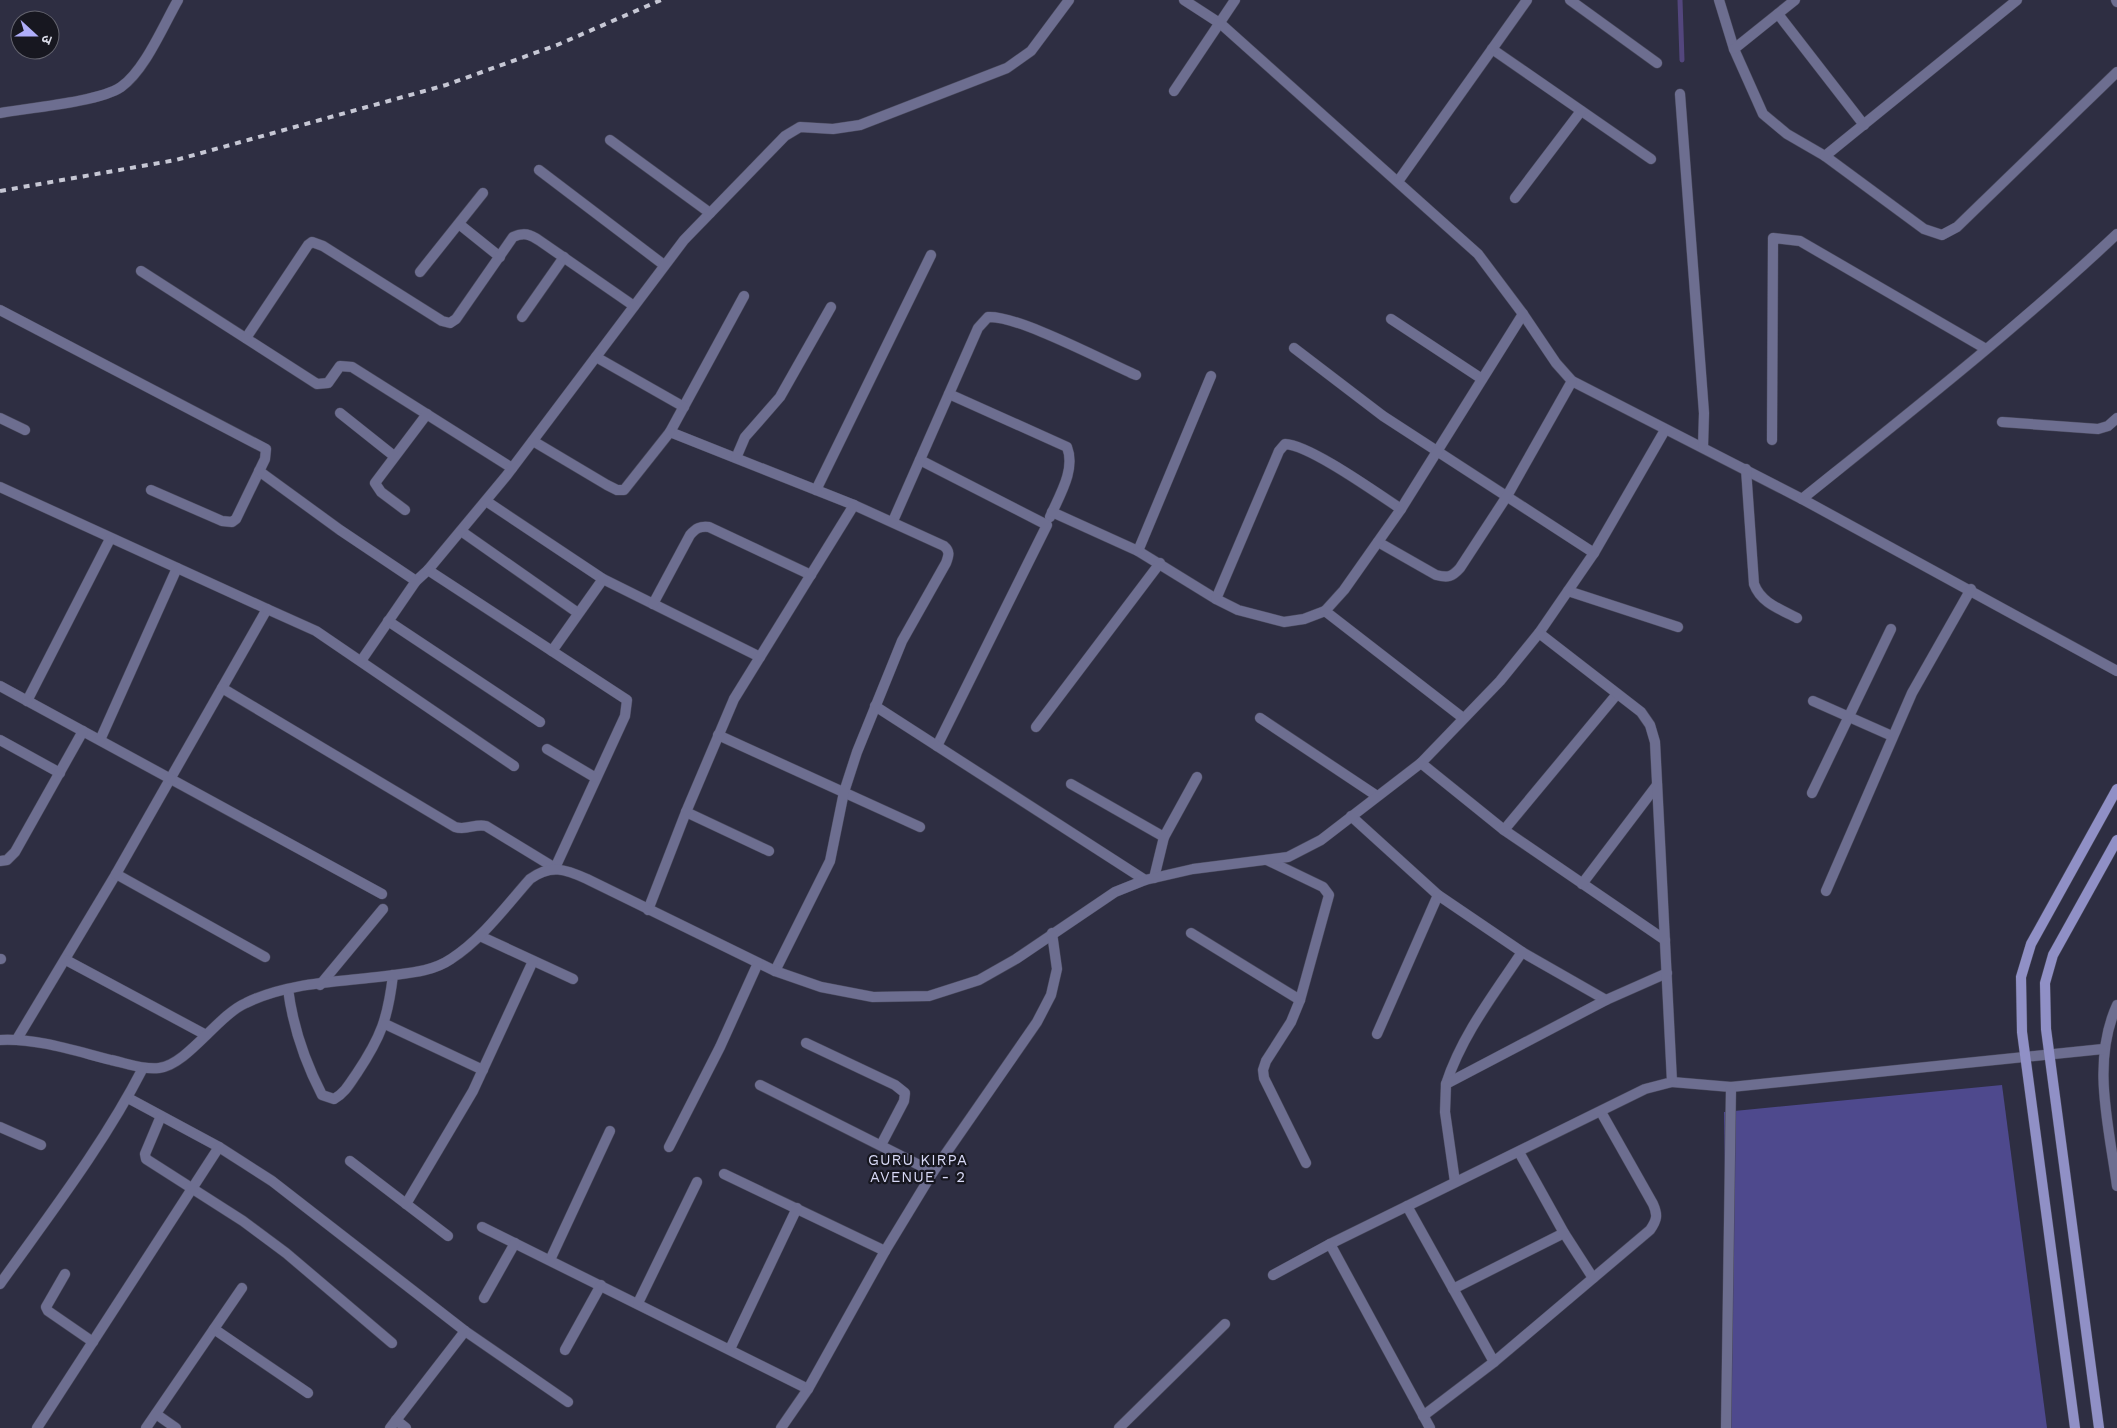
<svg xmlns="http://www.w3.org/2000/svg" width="2117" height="1428" font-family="'Work Sans','Noto Sans Devanagari',sans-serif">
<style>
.green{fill:#4e498d}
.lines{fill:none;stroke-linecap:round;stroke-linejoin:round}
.stream{stroke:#53467d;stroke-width:5}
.minor-casing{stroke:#49495c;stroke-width:11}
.tertiary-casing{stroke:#49495c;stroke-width:11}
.secondary-casing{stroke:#49495c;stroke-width:11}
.minor{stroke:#6d6e90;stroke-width:10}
.tertiary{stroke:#6d6e90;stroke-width:10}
.secondary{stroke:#9090c6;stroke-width:10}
.rail{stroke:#c6c7d4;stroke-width:4;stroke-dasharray:6 6;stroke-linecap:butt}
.labels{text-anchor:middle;stroke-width:4.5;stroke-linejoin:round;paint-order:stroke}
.neighbourhood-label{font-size:15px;letter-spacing:1px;fill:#d8d9f6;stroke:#171720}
</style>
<rect width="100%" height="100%" fill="#2e2e42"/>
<polygon class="green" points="2002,1085 2047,1428 1728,1428 1724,1112"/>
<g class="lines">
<polyline class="stream" points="1680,0 1682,60"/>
<defs>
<g id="minor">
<polyline points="1184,0 1221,24 1478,254 1523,314 1556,363 1572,381 1802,499 2117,671"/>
<polyline points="1570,0 1657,63"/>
<polyline points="1719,0 1734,49 1763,114 1787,134 1825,156 1924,229 1942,235 1957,227 2117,72"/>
<polyline points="2116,0 2117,2"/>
<polyline points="1778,14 1864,125"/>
<polyline points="1492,49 1651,159"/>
<polyline points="1734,49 1795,0"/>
<polyline points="1174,91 1235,0"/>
<polyline points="1680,94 1704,413 1703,447"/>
<polyline points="610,140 710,213"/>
<polyline points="1825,156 2017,0"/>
<polyline points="539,170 664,265"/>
<polyline points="1399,180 1527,0"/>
<polyline points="1515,198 1581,111"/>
<polyline points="459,224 500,257"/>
<polyline points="141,271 317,384 328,383 340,366 352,367 512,468"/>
<polyline points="420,272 483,193"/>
<polyline points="744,296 670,432 854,505"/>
<polyline points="0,310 266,449 265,459 236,519 232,522 222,521 151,490"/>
<polyline points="522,317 564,257"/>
<polyline points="1391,319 1482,379"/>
<path d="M246 338 308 245 312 242 323 246 442 321 450 323 456 319 513 237C524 232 530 234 540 241L634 306"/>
<polyline points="1294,348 1383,416 1594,553"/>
<polyline points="596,357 684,407"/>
<path d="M949 394 1067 447C1076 470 1059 496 1050 517"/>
<polyline points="340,413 394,456"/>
<polyline points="0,418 25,430"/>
<polyline points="2002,422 2098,429 2108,426 2117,418"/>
<polyline points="1772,440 1773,238 1800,241 1986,349"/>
<polyline points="533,441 607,485 617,490 624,490 670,432"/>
<polyline points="736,458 745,437 780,397 831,307"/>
<polyline points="920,460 1047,525 937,746"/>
<path d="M1746 469 1754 584C1761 603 1780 609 1797 618"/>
<polyline points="259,471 340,530 416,581"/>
<polyline points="0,487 267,609 116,874 17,1039"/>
<polyline points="816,490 931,255"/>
<path d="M1802 499C1909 413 2017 328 2117 234"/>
<polyline points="486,501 603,579 760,657"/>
<polyline points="405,510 381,492 375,483 427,414"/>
<polyline points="1052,512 1138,551 1216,599 1238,610 1284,622 1304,619 1325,611"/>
<path d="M893 521 978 328 988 317C1017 315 1104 361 1136 375"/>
<polyline points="461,531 578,613"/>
<path d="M1378 542 1436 575C1448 578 1452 577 1460 568L1507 496 1572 381"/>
<polyline points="1138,551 1211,376"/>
<polyline points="1568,591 1678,627"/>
<path d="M1216 599 1279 451 1285 444C1310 445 1378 494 1401 509"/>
<path d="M653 604 690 535C696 528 700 526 709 527L811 575"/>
<polyline points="267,609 316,631 514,766"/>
<polyline points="388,621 540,722"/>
<polyline points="552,651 603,579"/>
<polyline points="361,661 416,581 428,570 507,475 684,240 785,136 800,127 833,129 860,125 1007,68 1031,51 1069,0"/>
<polyline points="0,686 382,894"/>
<path d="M222 688 455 827C467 831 475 823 486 826L555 868 625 716 627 700 428 570"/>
<polyline points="27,701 110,539"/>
<polyline points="1813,701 1892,736"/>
<polyline points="875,706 1145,880"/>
<polyline points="1260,718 1377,796"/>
<polyline points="1463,718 1325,611 1344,590 1401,509 1523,314"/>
<polyline points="1036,727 1160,563"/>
<polyline points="718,735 920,827"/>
<polyline points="0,740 60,773"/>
<polyline points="100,740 177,568"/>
<polyline points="547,749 596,778"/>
<polyline points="1421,763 1504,830 1665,940"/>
<polyline points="1071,784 1164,837"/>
<polyline points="1812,793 1891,629"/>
<polyline points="686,812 769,851"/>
<polyline points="1351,816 1438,895 1522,952"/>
<polyline points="1504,830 1617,694"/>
<polyline points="1267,860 1323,887 1329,895 1300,1000 1291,1022 1266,1061 1263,1070 1264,1078 1306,1163"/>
<polyline points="0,861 7,860 15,852 83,731"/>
<polyline points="116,874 265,957"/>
<polyline points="1154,878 1164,837 1197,777"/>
<polyline points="1582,884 1657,785"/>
<polyline points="1826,891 1912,693 1971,589"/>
<path d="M648 910 686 812 734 699 854 505 944 546C950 551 949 555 946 563L902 641 857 752 844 792 830 861 775 971"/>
<polyline points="1191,933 1300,1000"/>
<polyline points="480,936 573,979"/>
<polyline points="0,959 1,959"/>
<polyline points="66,960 206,1035"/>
<polyline points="320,985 383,909"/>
<path d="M288 989C293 1028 304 1060 322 1095L334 1099C345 1093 350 1083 357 1073 381 1037 388 1018 393 975"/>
<path d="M2117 1005C2091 1062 2109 1126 2117 1186"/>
<polyline points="385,1024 483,1070"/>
<polyline points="1377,1034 1438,895"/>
<path d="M0 1040C37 1038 75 1051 111 1060 126 1063 143 1070 159 1068 187 1065 218 1015 246 1003 288 982 340 982 386 976 408 973 432 972 451 959 482 939 506 906 530 879 551 864 565 869 587 879L775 971 821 987 873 997 929 996 979 980 1016 959 1115 892 1145 880 1193 869 1288 857 1321 840 1421 763 1500 681 1539 633 1594 553 1665 430"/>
<polyline points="806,1043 895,1085 905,1093 904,1101 881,1145"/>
<polyline points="1672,1082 1731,1087 2103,1049"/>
<path d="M1446 1084C1462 1035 1494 994 1522 952L1606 1000"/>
<polyline points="760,1085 933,1172"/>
<polyline points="128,1098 219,1147 272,1181 465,1331 568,1402"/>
<polyline points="161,1116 145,1154 146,1159 243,1221 286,1253 392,1343"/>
<polyline points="0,1127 41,1145"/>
<polyline points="669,1147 720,1047 758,963"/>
<polyline points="1519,1152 1564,1233 1593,1278"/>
<polyline points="350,1161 448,1236"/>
<polyline points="724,1174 885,1251"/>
<polyline points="1455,1182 1445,1112 1446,1084 1606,1000 1667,973"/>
<polyline points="406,1204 473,1091 533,961"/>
<path d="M1407 1206 1494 1362 1650 1230C1657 1220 1658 1215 1653 1204L1601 1112"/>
<polyline points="482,1227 808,1389"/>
<polyline points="1330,1244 1430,1428"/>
<polyline points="550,1260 610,1131"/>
<polyline points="65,1274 46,1307 48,1311 93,1342"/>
<polyline points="1273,1275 1330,1244 1645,1089 1672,1082 1655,742 1650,725 1641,712 1539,633"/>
<path d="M0 1284C50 1214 104 1144 143 1068"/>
<polyline points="1453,1289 1564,1233"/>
<polyline points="484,1298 515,1243"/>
<polyline points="638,1303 697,1182"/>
<polyline points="214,1329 308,1393"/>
<polyline points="730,1349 797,1208"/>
<polyline points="565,1350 601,1285"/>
<polyline points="156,1414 176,1428"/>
<polyline points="1423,1416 1494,1362"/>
<polyline points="396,1420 406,1428"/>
<polyline points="37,1428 219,1147"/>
<polyline points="146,1428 242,1288"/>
<polyline points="390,1428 465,1331"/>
<polyline points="781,1428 808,1389 885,1251 933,1172 1037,1022 1051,995 1057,969 1052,933"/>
<polyline points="1119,1428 1225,1324"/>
<polyline points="1726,1428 1731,1087"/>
</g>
<path id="tertiary" d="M0 113C28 108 99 102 121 87 145 70 163 26 178 0"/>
<g id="secondary">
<polyline points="2075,1428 2022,1032 2021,977 2031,944 2117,789"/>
<polyline points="2099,1428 2046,1029 2045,983 2053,955 2117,840"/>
</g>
</defs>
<use href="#minor" class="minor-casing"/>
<use href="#tertiary" class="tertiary-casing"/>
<use href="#secondary" class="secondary-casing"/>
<use href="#minor" class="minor"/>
<use href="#tertiary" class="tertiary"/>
<use href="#secondary" class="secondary"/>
<polyline class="rail" points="0,191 176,160 446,85 557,45 661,0"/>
</g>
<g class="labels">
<g class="neighbourhood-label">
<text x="918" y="1165">GURU KIRPA<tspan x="918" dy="17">AVENUE - 2</tspan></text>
</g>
</g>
<g transform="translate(35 35) rotate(111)"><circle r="24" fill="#171720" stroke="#64646f"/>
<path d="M0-4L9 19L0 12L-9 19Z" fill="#afaefa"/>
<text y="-8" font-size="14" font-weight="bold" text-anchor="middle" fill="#d7d8e5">उ</text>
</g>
</svg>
